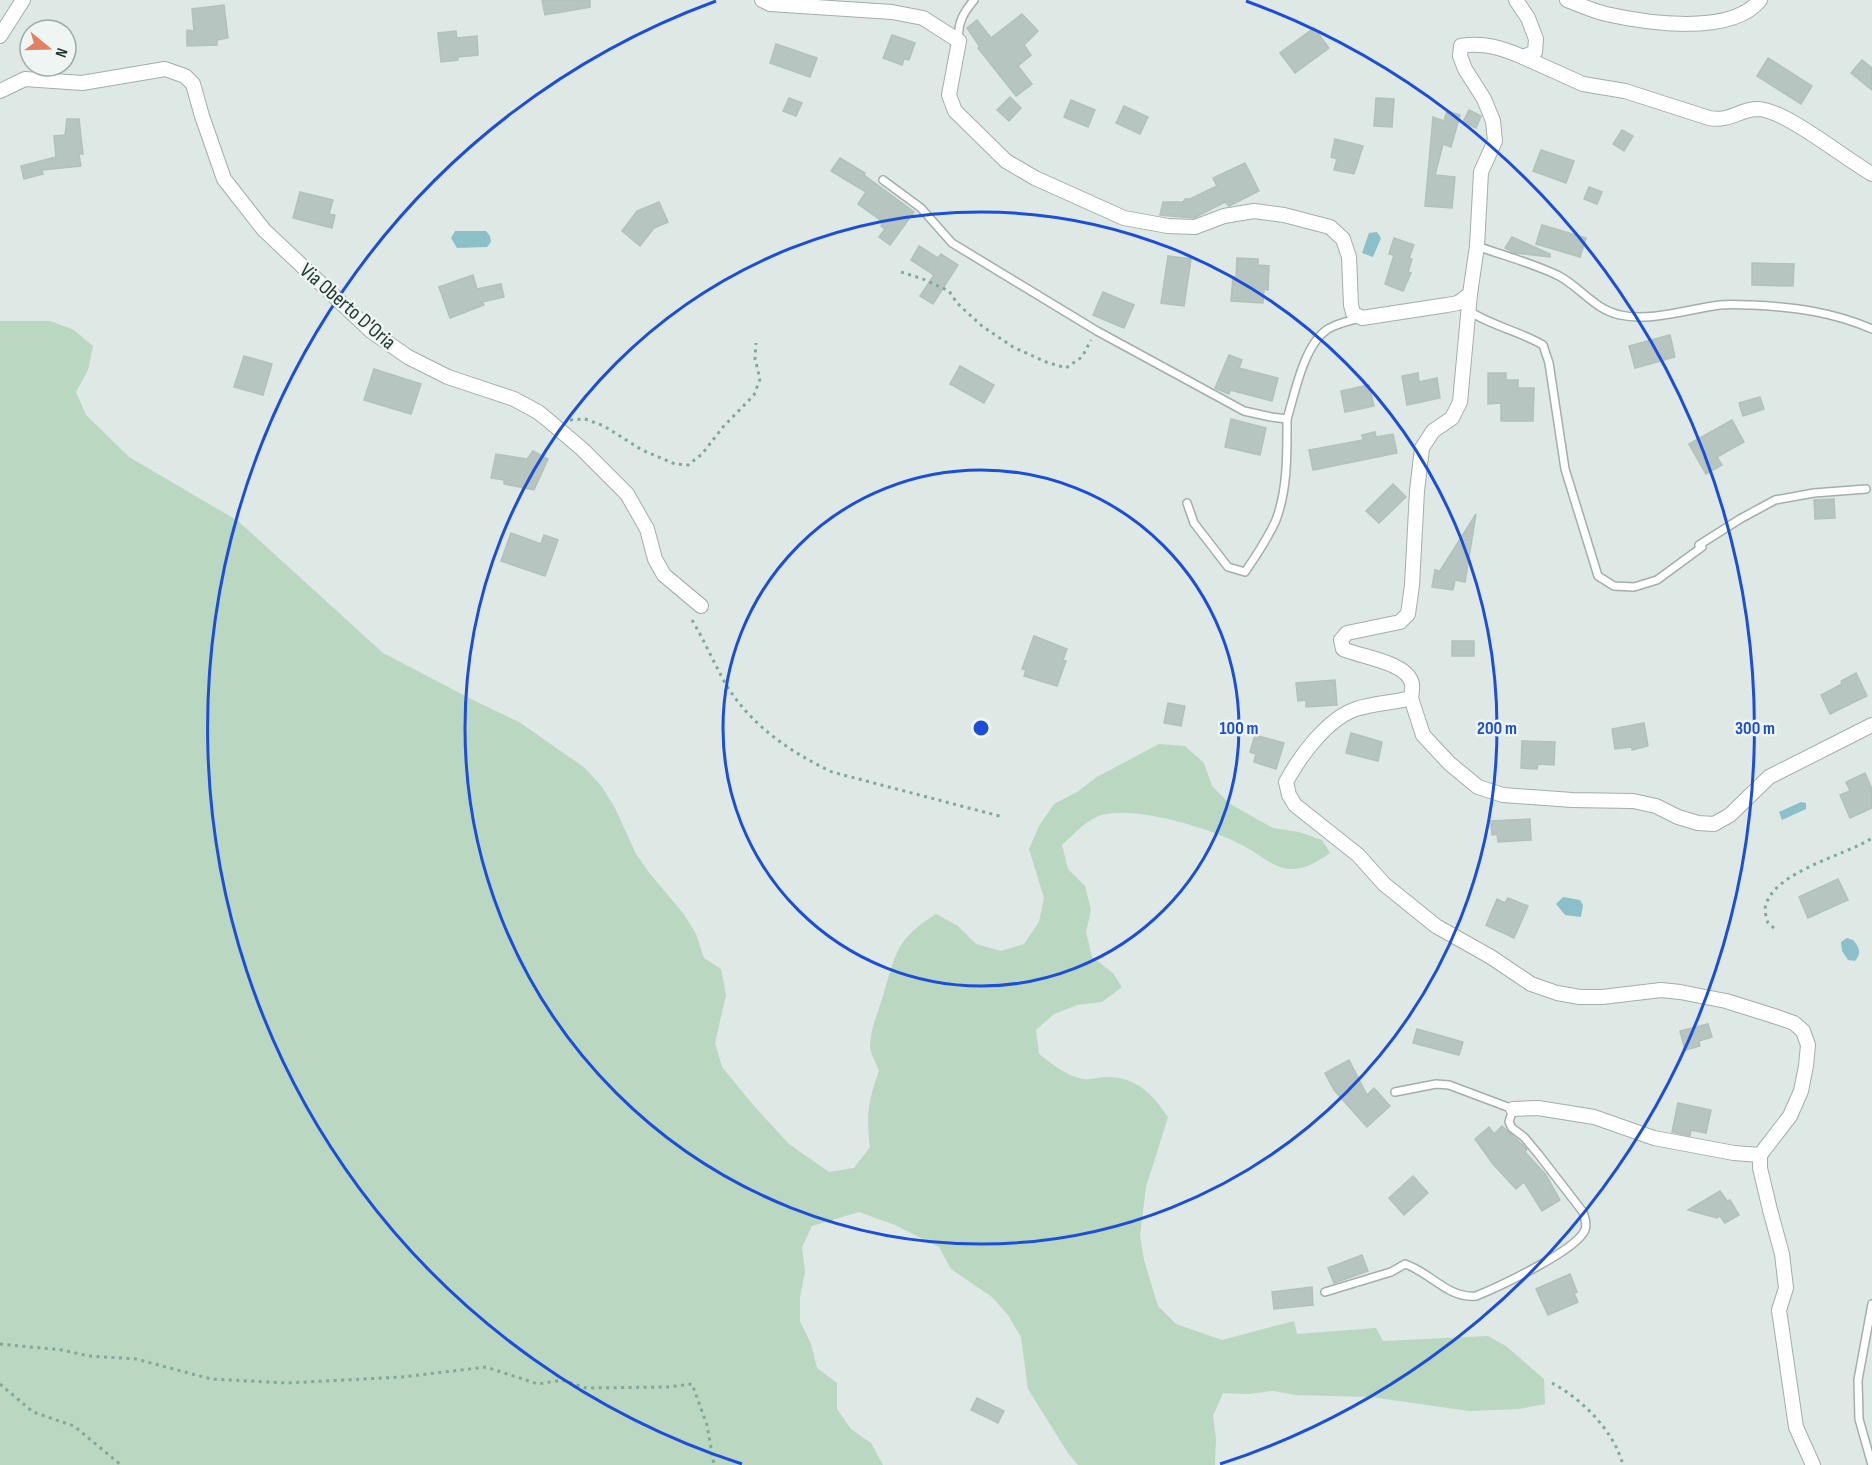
<svg xmlns="http://www.w3.org/2000/svg" width="1872" height="1465" font-family="'Sofia Sans Condensed',sans-serif">
<style>
.green{fill:#b9d7c1}
.water{fill:#8cc0c8}
.building{fill:#b7c5c0;stroke:#b2c1ba;stroke-width:1.5}
.lines{fill:none;stroke-linecap:round;stroke-linejoin:round}
.service-casing{stroke:#a2afaa;stroke-width:10}
.minor-casing{stroke:#a2afaa;stroke-width:16}
.path{stroke:#82a89c;stroke-width:3;stroke-dasharray:3 4.5;stroke-linecap:butt}
.service{stroke:#fff;stroke-width:7}
.minor{stroke:#fff;stroke-width:14}
.ring{fill:none;stroke:#1d4ed8;stroke-width:3}
.labels{text-anchor:middle;stroke-width:5;stroke-linejoin:round;paint-order:stroke}
.street-label{font-size:21px;fill:#223630;stroke:#eef5f2}
.centre{fill:#1d4ed8;stroke:#eef5f2;stroke-width:3}
.ring-label{font-size:18px;text-anchor:middle;font-weight:bold;fill:#1d4ed8;stroke:#eef5f2;stroke-width:5;stroke-linejoin:round;paint-order:stroke}
</style>
<rect width="100%" height="100%" fill="#dee8e4"/>
<path class="green" d="M0 321H50L74 330 93 346 88 370 76 392 86 415 129 457 238 521 383 653 473 700 519 722 585 768 602 787 615 808 636 854 650 874 683 913 696 934 704 958 721 969 726 995 715 1043 722 1067 754 1106 789 1144 829 1172 854 1168 870 1147C866 1115 868 1101 879 1071 876 1063 870 1053 870 1045 871 1028 878 1012 883 996 896 953 896 939 936 914L958 926 976 944 1001 951 1024 944 1039 922 1044 898 1029 849 1039 826 1054 804 1077 792 1097 777 1159 744 1185 746 1204 763 1212 786 1230 804 1273 828 1299 832 1322 840 1330 853C1317 862 1305 870 1288 869 1272 867 1258 853 1244 846 1214 829 1135 805 1102 815 1087 819 1073 835 1062 845L1068 869 1085 886 1091 910 1086 932 1092 957 1113 973 1122 987 1102 1002 1077 1005 1054 1014 1036 1030 1039 1054C1052 1064 1067 1077 1084 1079 1092 1080 1100 1077 1108 1077 1138 1078 1152 1094 1168 1117L1146 1187 1140 1235 1144 1260 1158 1306 1176 1324 1222 1340 1294 1321 1297 1334 1376 1328 1383 1341 1488 1336 1506 1346 1544 1379 1545 1404 1519 1409 1469 1411 1371 1397 1296 1395 1273 1391 1248 1394 1223 1393 1213 1416 1216 1439 1215 1465H1078L1068 1453 1028 1389 1021 1337 1008 1315 992 1297 951 1269 939 1247 895 1225 859 1212 812 1226 802 1247 805 1272 800 1297V1321L811 1344 817 1368 837 1383V1409L851 1429 871 1443 883 1465H0Z"/>
<g class="water">
<polygon points="455,231 486,231 490,236 491,242 487,247 457,248 451,238"/>
<polygon points="1377,232 1381,238 1373,257 1362,253 1369,233"/>
<polygon points="1801,802 1806,803 1806,809 1782,820 1779,812"/>
<polygon points="1563,897 1580,900 1583,905 1581,917 1565,915 1556,904"/>
<path d="M1847 938 1853 940C1859 947 1862 953 1855 961L1848 960 1842 951 1841 942Z"/>
</g>
<g class="building">
<polygon points="542,0 590,0 590,7 545,15"/>
<polygon points="224,5 228,38 217,40 217,45 187,46 187,30 194,31 192,9"/>
<polygon points="1022,14 1038,31 1024,45 1031,55 1018,66 1032,84 1016,96 978,48 980,47 967,28 977,20 991,38"/>
<polygon points="1314,28 1329,48 1295,73 1280,53"/>
<polygon points="456,31 457,38 477,36 478,55 458,57 458,60 441,62 438,33"/>
<polygon points="892,35 915,43 909,60 904,59 902,65 883,58"/>
<polygon points="776,44 817,58 810,77 770,63"/>
<polygon points="1768,58 1812,86 1801,104 1757,76"/>
<polygon points="1862,60 1872,68 1872,90 1851,73"/>
<polygon points="1010,97 1021,108 1009,121 997,110"/>
<polygon points="789,98 802,103 796,116 783,111"/>
<polygon points="1376,98 1394,99 1392,127 1374,126"/>
<polygon points="1071,100 1095,110 1088,127 1064,117"/>
<polygon points="1124,106 1148,117 1140,134 1116,123"/>
<polygon points="1469,110 1481,116 1476,128 1463,122"/>
<polygon points="1447,111 1460,115 1451,147 1443,144 1435,175 1455,177 1452,208 1425,206 1433,117 1444,121"/>
<polygon points="67,119 79,119 83,154 79,154 81,166 42,170 43,174 24,179 21,166 56,157 54,136 65,135"/>
<polygon points="1622,130 1633,136 1624,151 1613,144"/>
<polygon points="1335,139 1363,146 1354,174 1334,170 1337,159 1331,157"/>
<polygon points="1541,150 1574,161 1566,183 1533,171"/>
<polygon points="840,158 865,173 864,175 914,212 890,245 879,237 885,229 881,226 883,222 858,204 866,192 831,171"/>
<polygon points="1245,163 1259,191 1229,206 1225,202 1194,218 1160,215 1163,202 1183,202 1185,199 1190,199 1217,186 1213,178"/>
<polygon points="1589,187 1602,192 1597,204 1584,199"/>
<polygon points="300,192 333,200 329,214 335,215 332,228 293,218"/>
<polygon points="659,202 668,222 654,228 640,246 622,231 637,211"/>
<polygon points="1542,225 1586,238 1580,257 1536,244"/>
<polygon points="1512,237 1550,254 1550,257 1515,253 1505,248"/>
<polygon points="1394,238 1414,245 1409,258 1412,259 1408,272 1411,273 1403,291 1385,284 1394,255 1389,254"/>
<polygon points="919,246 938,258 941,254 958,265 933,304 920,296 934,275 911,260"/>
<polygon points="1168,256 1191,259 1184,306 1161,303"/>
<polygon points="1237,258 1258,259 1258,265 1269,266 1268,290 1264,289 1263,303 1231,301 1233,277 1236,277"/>
<polygon points="1752,263 1794,264 1793,286 1752,285"/>
<polygon points="473,275 477,289 501,284 504,297 482,302 484,305 450,318 439,287"/>
<polygon points="1103,292 1134,305 1124,328 1093,315"/>
<polygon points="1670,335 1675,357 1635,368 1629,346"/>
<polygon points="1229,355 1242,360 1239,368 1278,378 1272,401 1230,390 1229,394 1215,388"/>
<polygon points="244,356 272,364 263,395 234,387"/>
<polygon points="960,366 994,385 984,403 950,384"/>
<polygon points="374,369 421,384 411,414 364,400"/>
<polygon points="1418,373 1419,382 1437,378 1440,398 1407,405 1402,376"/>
<polygon points="1488,373 1506,373 1506,380 1518,380 1518,388 1534,388 1533,421 1501,421 1501,403 1488,404"/>
<polygon points="1369,385 1374,406 1345,412 1341,391"/>
<polygon points="1760,397 1764,409 1743,416 1739,403"/>
<polygon points="1231,419 1266,428 1260,455 1225,447"/>
<polygon points="1732,420 1744,442 1717,457 1722,465 1706,474 1689,444"/>
<polygon points="1375,432 1376,437 1393,434 1397,453 1313,470 1309,450 1363,440 1362,435"/>
<polygon points="533,451 548,459 534,490 504,484 504,480 491,478 496,454 527,459"/>
<polygon points="1393,484 1406,497 1379,523 1366,511"/>
<polygon points="1834,499 1835,518 1815,519 1814,500"/>
<polygon points="1476,514 1465,582 1455,580 1453,590 1432,587 1435,570 1440,571"/>
<polygon points="511,533 541,544 544,535 558,540 545,576 501,561"/>
<polygon points="1034,636 1067,649 1063,660 1066,661 1057,686 1024,676 1026,670 1022,669"/>
<rect x="1452" y="641" width="22" height="15"/>
<polygon points="1856,673 1867,696 1830,714 1821,695 1842,684 1841,681"/>
<polygon points="1335,680 1337,705 1306,707 1306,700 1298,701 1296,683"/>
<polygon points="1168,703 1185,706 1181,726 1164,723"/>
<polygon points="1644,723 1648,746 1632,750 1632,747 1615,749 1612,729"/>
<polygon points="1351,733 1382,742 1378,761 1346,753"/>
<polygon points="1255,735 1284,743 1276,769 1254,762 1256,754 1250,752"/>
<polygon points="1522,741 1555,742 1554,765 1538,764 1537,769 1521,768"/>
<polygon points="1865,773 1872,789 1872,808 1850,818 1840,795 1850,791 1846,782"/>
<polygon points="1530,819 1531,840 1498,842 1497,834 1492,835 1491,821"/>
<polygon points="1838,879 1848,900 1808,918 1799,897"/>
<polygon points="1508,898 1528,906 1514,938 1486,925 1497,899 1505,903"/>
<polygon points="1708,1024 1712,1037 1699,1041 1700,1046 1685,1050 1680,1031"/>
<polygon points="1417,1029 1463,1042 1459,1055 1413,1043"/>
<polygon points="1349,1060 1367,1095 1374,1088 1390,1106 1367,1127 1334,1090 1325,1073"/>
<polygon points="1678,1103 1711,1110 1706,1133 1691,1130 1690,1136 1672,1132"/>
<polygon points="1502,1126 1527,1149 1525,1152 1546,1175 1560,1200 1542,1211 1524,1182 1516,1189 1493,1164 1475,1139 1489,1127 1494,1134"/>
<polygon points="1413,1176 1428,1193 1404,1215 1389,1198"/>
<polygon points="1720,1191 1727,1201 1730,1200 1739,1215 1725,1223 1720,1216 1717,1218 1688,1210"/>
<polygon points="1362,1255 1368,1271 1334,1283 1328,1268"/>
<polygon points="1570,1274 1577,1292 1574,1293 1578,1302 1548,1315 1536,1289"/>
<polygon points="1312,1287 1313,1305 1274,1309 1272,1292"/>
<polygon points="977,1398 1004,1411 998,1423 971,1410"/>
</g>
<g class="lines">
<defs>
<g id="service">
<path d="M959 39C957 23 964 12 974 0"/>
<path d="M883 180 921 208 952 243 1097 331 1244 411 1271 417 1287 419C1295 393 1304 344 1328 329 1338 323 1349 321 1360 318"/>
<path d="M1477 246C1504 256 1533 263 1559 276 1580 287 1595 310 1620 315 1650 322 1689 309 1720 305 1730 304 1741 305 1752 305 1794 307 1833 312 1872 329"/>
<path d="M1469 311C1492 326 1519 331 1543 345L1549 363 1565 469 1598 576 1614 586 1634 587 1657 580 1702 547 1699 545 1740 519 1775 500 1814 493 1866 489"/>
<path d="M1187 503 1194 523 1228 567 1245 572C1256 556 1268 538 1276 520 1288 488 1287 452 1287 419"/>
<path d="M1325 1292 1391 1272 1405 1264C1430 1272 1448 1299 1476 1296 1498 1287 1576 1251 1585 1230 1587 1224 1585 1218 1583 1212L1539 1155 1524 1137 1512 1128 1509 1122 1513 1109 1449 1085 1436 1084 1395 1092"/>
<polyline points="1872,1304 1858,1380 1859,1419 1872,1465"/>
</g>
<g id="minor">
<polyline points="762,0 770,4 892,12 923,18 959,41 949,95 955,111 1006,161 1035,178 1124,218 1168,226 1195,227 1224,216 1254,211 1284,215 1330,227 1343,239 1349,257 1351,305 1353,313 1362,318 1447,305 1458,303 1470,294"/>
<path d="M1516 0 1528 18 1536 39 1535 52 1523 57C1502 48 1484 42 1461 46L1460 56 1465 69 1484 99 1493 121 1495 141 1481 172 1477 246 1470 294 1460 402 1452 418 1433 431 1422 448 1417 491 1412 585 1408 614 1400 622 1347 633 1341 640 1343 649C1360 657 1408 662 1412 684 1413 688 1411 695 1411 698 1393 703 1373 703 1356 709 1327 719 1300 756 1286 782L1289 795 1295 805 1358 855 1384 884 1436 926 1491 957 1531 984 1557 993 1580 997H1602L1661 990 1680 992 1726 1001 1777 1017 1794 1023 1803 1031 1808 1045 1806 1066 1801 1091 1790 1116 1760 1155V1168L1770 1210 1782 1254 1786 1288 1779 1310 1796 1427 1813 1465"/>
<path d="M1567 0C1580 5 1593 11 1606 14 1646 23 1731 36 1760 0"/>
<polyline points="0,36 23,0"/>
<path d="M1523 57 1583 84 1625 91 1709 118C1731 122 1739 109 1758 109 1786 110 1845 159 1872 174"/>
<polyline points="0,91 25,79 82,83 165,69 185,76 193,84 202,116 224,179 264,230 371,331 408,357 448,377 514,399 538,412 548,420 582,449 627,494 647,529 655,559 664,575 701,606"/>
<polyline points="1411,698 1423,735 1449,763 1478,787 1503,795 1572,800 1633,801 1656,806 1678,817 1698,823 1714,824 1730,815 1769,777 1872,725"/>
<polyline points="1513,1109 1538,1108 1594,1117 1654,1138 1734,1153 1760,1155"/>
</g>
</defs>
<use href="#service" class="service-casing"/>
<use href="#minor" class="minor-casing"/>
<g class="path">
<polyline points="901,272 923,279 949,291 957,303 982,326 1013,347 1046,362 1066,368 1082,357 1091,340"/>
<polyline points="570,420 585,419 604,426 642,450 675,464 688,465 702,454 723,427 754,395 760,379 755,359 756,343"/>
<path d="M692 620C704 640 713 661 724 681 749 724 788 751 832 772L1003 817"/>
<path d="M1774 928 1768 923C1767 919 1765 913 1765 909 1770 872 1845 856 1872 838"/>
<polyline points="0,1344 62,1350 89,1356 136,1359 211,1379 287,1383 402,1377 486,1367 538,1384 562,1380 586,1388 668,1387 692,1384 707,1425 714,1465"/>
<path d="M1552 1383C1582 1399 1614 1431 1623 1465"/>
<polyline points="0,1384 33,1412 74,1426 121,1465"/>
</g>
<use href="#service" class="service"/>
<use href="#minor" class="minor"/>
</g>
<g class="ring">
<circle cx="981" cy="728" r="258"/>
<circle cx="981" cy="728" r="516"/>
<path d="M742 1464A774 774 0 0 1 716 1M1246 1A774 774 0 0 1 1220 1464"/>
</g>
<g class="labels">
<g class="street-label">
<text transform="translate(348 306) rotate(41)" y="7">Via Oberto D'Oria</text>
</g>
</g>
<circle cx="981" cy="728" r="9" class="centre"/>
<g class="ring-label">
<text x="1239" y="734">100 m</text>
<text x="1497" y="734">200 m</text>
<text x="1755" y="734">300 m</text>
</g>
<g transform="translate(48 48) rotate(109)"><circle r="28" fill="#eef5f2" stroke="#9ca9a4" stroke-width="1.5"/>
<path d="M0-4.5L10 22L0 15L-10 22Z" fill="#e28063"/>
<text y="-9" font-size="16" font-weight="bold" text-anchor="middle" fill="#223630">N</text>
</g>
</svg>
